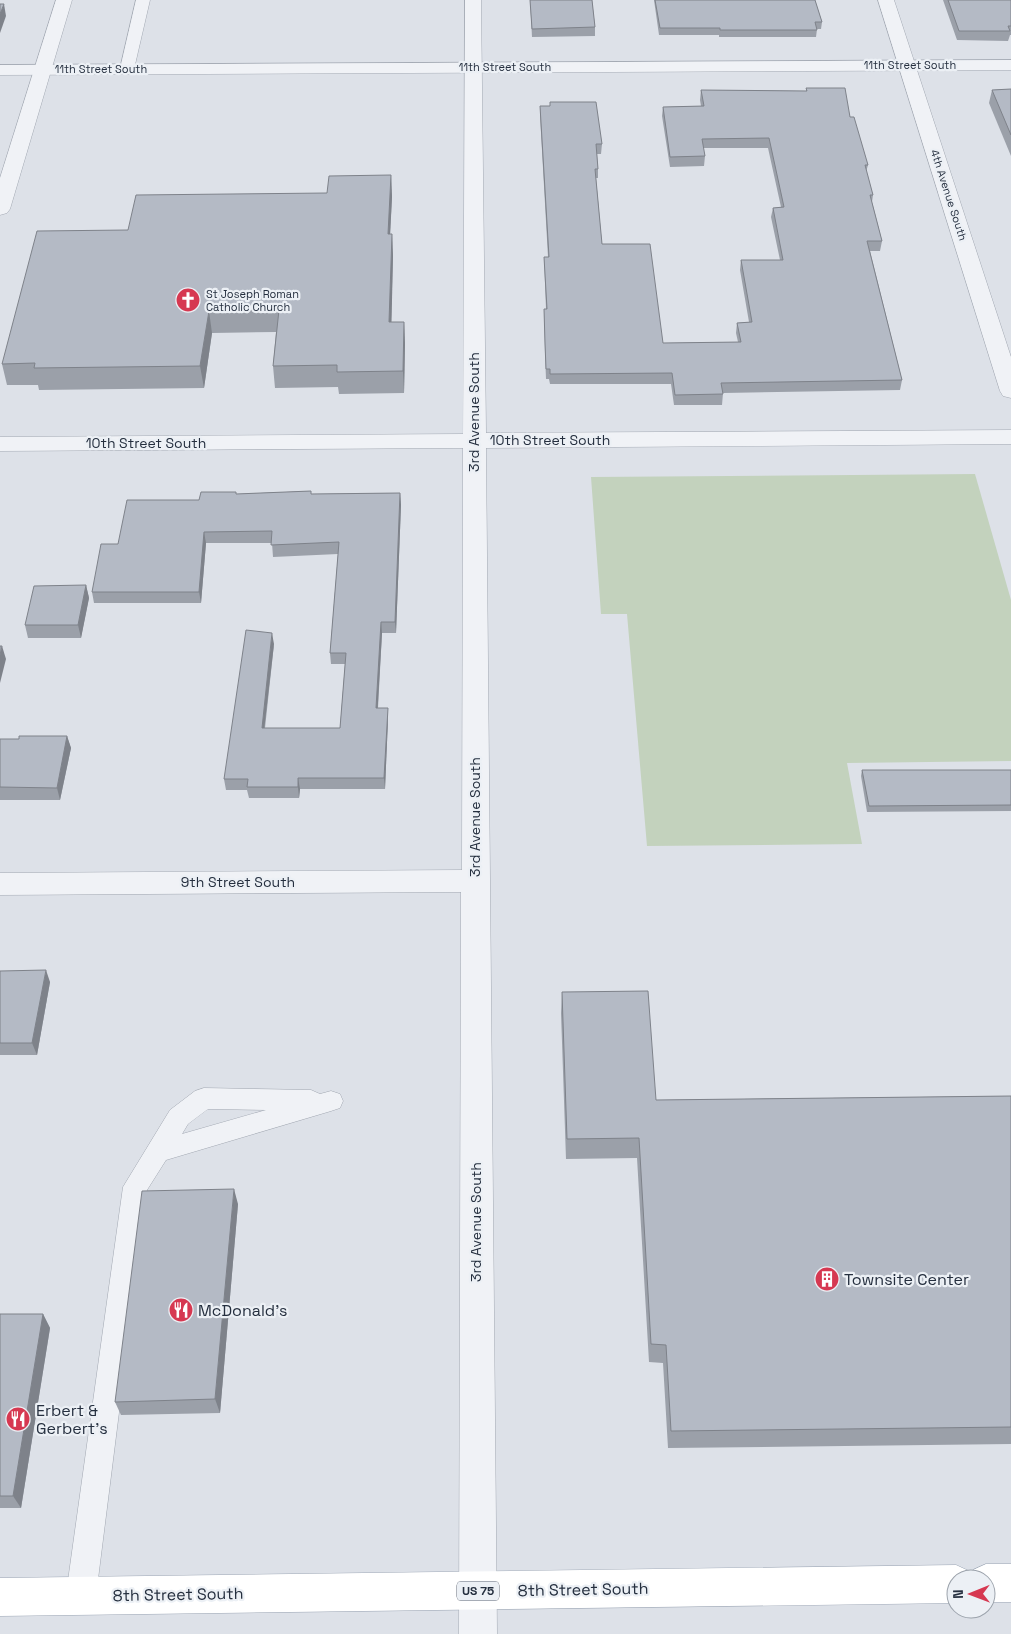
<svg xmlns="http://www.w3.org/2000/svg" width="1011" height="1634" font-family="'Space Grotesk',sans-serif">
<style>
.green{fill:#c3d2bd}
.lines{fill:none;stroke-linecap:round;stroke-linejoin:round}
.service-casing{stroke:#a2a8b2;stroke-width:1}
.minor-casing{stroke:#a2a8b2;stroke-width:1}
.tertiary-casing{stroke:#a2a8b2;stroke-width:1}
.primary-casing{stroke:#9ba5b4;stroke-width:1}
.service{fill:#f0f2f6;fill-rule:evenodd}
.minor{fill:#f0f2f6;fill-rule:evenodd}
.tertiary{fill:#f0f2f6;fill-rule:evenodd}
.primary{fill:#fff;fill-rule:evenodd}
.wall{fill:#9ba0a9}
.shaded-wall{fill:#7e828a}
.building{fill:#b4bac5;stroke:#7e828a}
.labels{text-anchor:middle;stroke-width:4.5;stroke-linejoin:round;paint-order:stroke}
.far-street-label{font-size:11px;fill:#252f3f;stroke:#ecf0f5}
.far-poi-label{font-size:11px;fill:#252f3f;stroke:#ecf0f5;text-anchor:start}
.shield{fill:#ecf0f5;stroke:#616976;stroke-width:1}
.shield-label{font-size:12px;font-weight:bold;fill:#252f3f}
.street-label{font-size:14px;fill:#252f3f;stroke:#ecf0f5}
.near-poi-label{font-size:16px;fill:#252f3f;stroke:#ecf0f5;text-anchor:start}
.near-street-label{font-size:16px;fill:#252f3f;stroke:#ecf0f5}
</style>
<rect width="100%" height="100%" fill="#dde1e8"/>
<polygon class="green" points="975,474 1011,600 1011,761 847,763 862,844 647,846 627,614 601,614 591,477"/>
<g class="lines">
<defs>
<g id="service">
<polygon points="136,0 150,0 134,69 127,73 120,69"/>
<path d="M204 1088 311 1090 320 1094 331 1091 340 1094 343 1101 340 1108 331 1111 166 1160 147 1190 96 1595 91 1605 81 1610 71 1605 66 1595 123 1187 170 1110 195 1091ZM208 1109 266 1110 182 1134 188 1124Z"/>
</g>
<g id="minor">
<polygon points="56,0 72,0 10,209 7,213 0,215 0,178"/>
<polygon points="465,0 481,0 486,433 1011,430 1011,444 486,448 497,1634 459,1634 461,892 0,895 0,873 462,870 463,448 0,451 0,437 463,434"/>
<polygon points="878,0 894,0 1011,357 1011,398 1003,396 1000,391"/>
</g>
<polygon id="tertiary" points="1011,60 1011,70 0,75 0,65"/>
<polygon id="primary" points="986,1564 1011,1564 1011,1602 986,1602 986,1579 956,1579 956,1603 0,1616 0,1578 956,1565 969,1571 971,1575 973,1570"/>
</defs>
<use href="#service" class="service-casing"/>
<use href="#minor" class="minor-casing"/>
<use href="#tertiary" class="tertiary-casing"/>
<use href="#primary" class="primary-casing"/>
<use href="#service" class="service"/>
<use href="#minor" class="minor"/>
<use href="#tertiary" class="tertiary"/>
<use href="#primary" class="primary"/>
</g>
<g class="wall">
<polygon points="530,0 592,0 595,27 595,36 532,37"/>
<polygon points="654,0 815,0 822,22 821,29 817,29 816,37 719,37 719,35 659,35"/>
<polygon points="943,0 1011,0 1011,35 1010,35 1008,41 957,40"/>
<polygon points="806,88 850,117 868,165 866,172 873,195 872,202 882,241 880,251 870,251 902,380 900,390 723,393 722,405 674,405 671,384 550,384 549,379 546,379 545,353 544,309 546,309 544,257 548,257 540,115 540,106 602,144 601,154 597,154 598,169 598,178 596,178 602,244 663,343 738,342 736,333 737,323 749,322 740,270 741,260 780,260 771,217 773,208 781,207 768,148 703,148 705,156 704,166 670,167 662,116 663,107 701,106 700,100 701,90 806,91"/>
<polygon points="1011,89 1011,156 989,103 992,90"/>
<polygon points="391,175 392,197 390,234 392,234 393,256 391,322 404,322 405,344 404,393 339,394 338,387 275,388 273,366 276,332 212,333 204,388 39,390 38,385 7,385 2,364 128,230 327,193"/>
<polygon points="311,491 311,494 400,493 401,505 396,633 382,633 378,708 388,719 385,789 300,789 299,798 249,798 247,790 226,790 224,779 274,644 265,728 340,728 345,664 331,664 330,653 338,554 273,557 272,543 206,543 201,603 94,603 92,592 199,500 237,494"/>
<polygon points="86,585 89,598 81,638 28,638 25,625"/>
<polygon points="67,736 71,748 60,800 0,800 0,739 19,739"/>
<polygon points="862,770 1011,770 1011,811 867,812 861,776"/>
<polygon points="0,971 50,982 37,1055 0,1055"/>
<polygon points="562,992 656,1100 1011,1096 1011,1444 668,1448 663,1363 649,1362 637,1158 566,1159 561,1013"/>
<polygon points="238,1204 220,1413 121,1415 115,1402"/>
<polygon points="0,1314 43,1314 50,1328 21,1508 0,1508"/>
</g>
<g class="shaded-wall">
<polygon points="4,4 6,16 0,33 0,14"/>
<polygon points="391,175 392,197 389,256 388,234"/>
<polygon points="392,234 393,256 391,344 389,322"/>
<polygon points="209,311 212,333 204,388 200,366"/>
<polygon points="404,322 405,344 404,393 403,371"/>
<polygon points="400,493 401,505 396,633 395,622"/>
<polygon points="204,532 206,543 201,603 199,592"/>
<polygon points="86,585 89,598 81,638 78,625"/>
<polygon points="381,622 382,633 377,719 376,708"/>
<polygon points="272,633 274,644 263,739 262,728"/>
<polygon points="2,646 6,659 0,683 0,655"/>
<polygon points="388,708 388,719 385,789 384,778"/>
<polygon points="67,736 71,748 60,800 57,788"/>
<polygon points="298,778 300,789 299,798 298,787"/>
<polygon points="46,970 50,982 37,1055 32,1043"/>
<polygon points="234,1189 238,1204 220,1413 215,1399"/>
<polygon points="43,1314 50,1328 21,1508 13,1496"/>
</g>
<g class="building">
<polygon points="530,0 592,0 595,27 532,29"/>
<polygon points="655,0 815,0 822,22 815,22 817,30 720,30 720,28 660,28"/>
<polygon points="948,0 1011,0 1011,26 1008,26 1010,31 959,31"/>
<polygon points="0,4 4,4 0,14"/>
<polygon points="806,88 845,88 850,117 854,117 868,165 865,165 873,195 870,195 882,241 867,241 902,380 721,383 723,394 675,395 672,373 550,374 550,369 546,369 545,343 544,309 547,309 544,257 549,257 540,106 550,106 550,102 596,102 602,144 596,144 598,169 595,169 602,244 650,244 663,343 741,342 737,323 752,322 741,260 783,260 773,208 784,207 769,138 702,139 705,156 670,157 663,107 704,106 701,90 807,91"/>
<polygon points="1011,89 1011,135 992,90"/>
<polygon points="391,175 388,234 392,234 389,322 404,322 403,371 337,372 337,365 273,366 279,310 209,311 200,366 34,368 35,363 2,364 37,231 128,230 136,195 327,193 329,176"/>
<polygon points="311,491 311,494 400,493 395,622 381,622 376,708 388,708 384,778 298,778 298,787 247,787 248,779 224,779 246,630 272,633 262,728 340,728 346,653 330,653 339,542 271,545 272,531 204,532 199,592 92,592 101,544 118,544 127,500 199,500 201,492 236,492 236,494"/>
<polygon points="86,585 78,625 25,625 34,586"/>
<polygon points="0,646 2,646 0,655"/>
<polygon points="19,736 67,736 57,788 0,787 0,739 19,739"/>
<polygon points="862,770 1011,770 1011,805 869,806"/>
<polygon points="46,970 32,1043 0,1043 0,971"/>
<polygon points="648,991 656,1100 1011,1096 1011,1427 671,1431 666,1345 651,1344 639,1138 567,1139 562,992"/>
<polygon points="234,1189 215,1399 115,1402 142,1191"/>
<polygon points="0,1314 43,1314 13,1496 0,1496"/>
</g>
<defs>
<symbol id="church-disc" viewBox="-11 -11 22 22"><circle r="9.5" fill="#d63851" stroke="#ecf0f5"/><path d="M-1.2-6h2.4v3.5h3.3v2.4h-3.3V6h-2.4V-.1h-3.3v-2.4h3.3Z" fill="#fff"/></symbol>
<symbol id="building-disc" viewBox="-11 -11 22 22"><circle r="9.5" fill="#d63851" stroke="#ecf0f5"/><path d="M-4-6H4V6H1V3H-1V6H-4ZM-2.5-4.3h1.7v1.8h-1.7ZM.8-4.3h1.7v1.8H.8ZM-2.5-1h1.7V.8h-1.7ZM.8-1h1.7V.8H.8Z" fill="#fff"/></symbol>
<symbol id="restaurant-disc" viewBox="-11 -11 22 22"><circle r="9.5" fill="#d63851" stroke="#ecf0f5"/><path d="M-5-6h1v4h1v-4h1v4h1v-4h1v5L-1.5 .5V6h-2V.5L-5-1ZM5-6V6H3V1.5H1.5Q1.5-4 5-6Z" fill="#fff"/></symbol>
</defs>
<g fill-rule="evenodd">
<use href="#church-disc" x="174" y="286" width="28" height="28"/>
<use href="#building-disc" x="813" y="1265" width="28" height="28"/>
<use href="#restaurant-disc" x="167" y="1296" width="28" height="28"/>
<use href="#restaurant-disc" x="4" y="1405" width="28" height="28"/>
</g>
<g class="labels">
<g class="far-street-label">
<text x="910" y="69">11th Street South</text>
<text x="505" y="71">11th Street South</text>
<text x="101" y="73">11th Street South</text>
<text transform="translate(949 195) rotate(72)" y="4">4th Avenue South</text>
</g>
<g class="far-poi-label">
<text x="206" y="298">St Joseph Roman<tspan x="206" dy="13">Catholic Church</tspan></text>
</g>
<rect class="shield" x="457" y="1581.5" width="42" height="19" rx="4"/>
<g class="shield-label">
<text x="478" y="1595">US 75</text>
</g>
<g class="street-label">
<text transform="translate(474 412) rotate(-90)" y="5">3rd Avenue South</text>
<text x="550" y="445">10th Street South</text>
<text x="146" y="448">10th Street South</text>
<text transform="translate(475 817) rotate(-90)" y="5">3rd Avenue South</text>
<text x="238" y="887">9th Street South</text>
<text transform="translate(476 1222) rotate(-90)" y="5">3rd Avenue South</text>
</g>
<g class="near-poi-label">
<text x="844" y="1285">Townsite Center</text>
<text x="198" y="1316">McDonald's</text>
<text x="36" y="1416">Erbert &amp;<tspan x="36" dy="18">Gerbert's</tspan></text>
</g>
<g class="near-street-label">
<text transform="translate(583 1589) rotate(-1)" y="6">8th Street South</text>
<text transform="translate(178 1594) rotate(-1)" y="6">8th Street South</text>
</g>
</g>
<g transform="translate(971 1594) rotate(269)"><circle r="24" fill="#ecf0f5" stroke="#9ca3ac"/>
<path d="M0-4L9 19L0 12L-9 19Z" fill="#d63851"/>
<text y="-8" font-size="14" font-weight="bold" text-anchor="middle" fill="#252f3f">N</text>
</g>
</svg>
